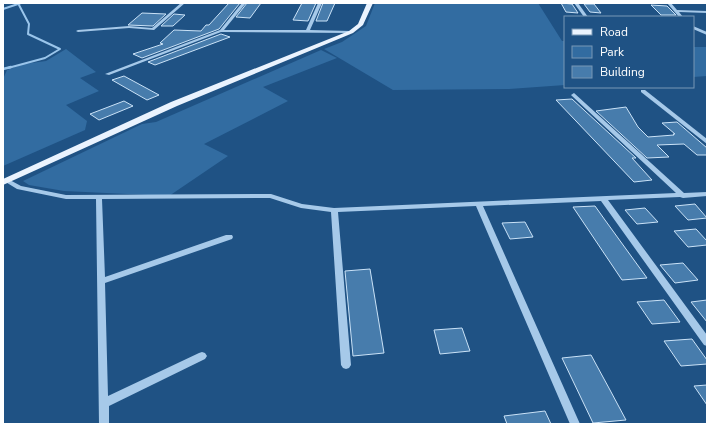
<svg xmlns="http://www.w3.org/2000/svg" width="710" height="427" font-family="'Nunito Sans',sans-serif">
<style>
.green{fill:#326ca1}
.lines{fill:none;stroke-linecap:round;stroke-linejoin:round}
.stream-far1{stroke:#9ac5eb;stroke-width:2}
.stream{stroke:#9ac5eb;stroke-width:2.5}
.building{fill:#477cac;stroke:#cae2f7}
.minor{fill:#a6c9e9;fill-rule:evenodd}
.major{fill:#eaf3fe;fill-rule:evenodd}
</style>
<rect width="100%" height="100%" fill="#1f5284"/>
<g class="green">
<polygon points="375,3 538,3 562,41 565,41 565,85 509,89 393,90 324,49 342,42 366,26"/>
<polygon points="693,47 707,47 707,76 693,77"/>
<polygon points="66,49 96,72 80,78 99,91 66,105 87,121 85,130 3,166 3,79 7,70 24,64 46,61"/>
<polygon points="321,50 337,58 263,87 288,101 204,144 228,156 169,196 64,191 29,185 23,181 142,124 156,122"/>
</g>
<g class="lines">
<g class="stream-far1">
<polyline points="3,9 21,3"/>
<polyline points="8,68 45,58 60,49 28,34 29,24 19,5"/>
</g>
<polyline class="stream" points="3,69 11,67"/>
</g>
<g class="building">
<polygon points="229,3 240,3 219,29 142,58 133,54 163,44 160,43 174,30 201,31 206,25 209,25"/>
<polygon points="247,3 261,3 250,18 236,17"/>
<polygon points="302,3 316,3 308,21 293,20"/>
<polygon points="323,3 335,3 327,21 316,21"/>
<polygon points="561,3 572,4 578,13 566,12"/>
<polygon points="584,4 594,4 601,13 590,12"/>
<polygon points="651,5 667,6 676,15 661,15"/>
<polygon points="142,13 166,14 153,26 128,25"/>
<polygon points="174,14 185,15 173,26 161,26"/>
<polygon points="221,34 230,37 155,65 148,62"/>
<polygon points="124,76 159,95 147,100 112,80"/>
<polygon points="572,99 636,158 632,158 652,180 634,182 556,100"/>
<polygon points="124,101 133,106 99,120 90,114"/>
<polygon points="626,107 638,127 648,137 674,135 673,134 675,134 662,123 677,122 707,148 707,155 697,155 684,144 657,145 669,157 647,158 596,111"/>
<polygon points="695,204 707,218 688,220 675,206"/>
<polygon points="595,206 605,220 647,278 622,280 573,207"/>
<polygon points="645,208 658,222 637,224 625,210"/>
<polygon points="525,222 533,237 510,239 502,223"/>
<polygon points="696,229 707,241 707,245 688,247 674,231"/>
<polygon points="683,263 698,280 675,283 660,265"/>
<polygon points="370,269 384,353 353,356 345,271"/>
<polygon points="664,300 680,322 652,324 637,302"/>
<polygon points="707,300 707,322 691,302"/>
<polygon points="462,328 470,351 440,354 434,330"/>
<polygon points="692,339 707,360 707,364 681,366 664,341"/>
<polygon points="591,355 610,390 626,420 593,423 562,358"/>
<polygon points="707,385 707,405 694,386"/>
<polygon points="545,411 551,424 507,424 504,416"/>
</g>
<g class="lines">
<g class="minor">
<polygon points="181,3 185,3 154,30 129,28 78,32 76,31 78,30 129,26 152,28"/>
<polygon points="242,3 246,3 224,30 306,30 318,3 322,3 310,30 351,31 353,32 351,33 221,32 109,75 105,74 220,30"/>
<polygon points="574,3 578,3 588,17 584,17"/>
<polygon points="667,3 671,3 677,10 707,11 707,13 679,12 683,17 679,17"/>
<polygon points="693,26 707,32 707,35 693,29"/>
<polygon points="641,90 645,90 707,139 707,144 641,92"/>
<polygon points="574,93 684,193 707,192 707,196 683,198 680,197 608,200 707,335 707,346 704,345 601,201 483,206 580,424 570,424 476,206 338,212 351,365 349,368 346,369 343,368 341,365 331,212 301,208 270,198 102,199 105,277 226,235 232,235 233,237 232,239 105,283 108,396 199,353 202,352 205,353 207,356 205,359 109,406 109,424 99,424 96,199 66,199 17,189 4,181 4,179 8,179 21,186 66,195 271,194 302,204 334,208 676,193 572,96 571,95"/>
</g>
<polygon class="major" points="367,3 373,3 363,25 353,33 177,106 3,185 3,179 171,102 349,31 358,24"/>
</g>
<rect width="710" height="427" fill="none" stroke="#ffffff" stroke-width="8"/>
<rect x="564" y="16" width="130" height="72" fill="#1f5284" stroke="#7997b5"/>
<rect x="572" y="29" width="20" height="6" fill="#eaf3fe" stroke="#7997b5"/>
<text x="600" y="36" font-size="12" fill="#ffffff">Road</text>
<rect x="572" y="46" width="20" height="12" fill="#326ca1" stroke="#7997b5"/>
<text x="600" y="56" font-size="12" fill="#ffffff">Park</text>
<rect x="572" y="66" width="20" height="12" fill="#477cac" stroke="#7997b5"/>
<text x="600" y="76" font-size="12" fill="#ffffff">Building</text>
</svg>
